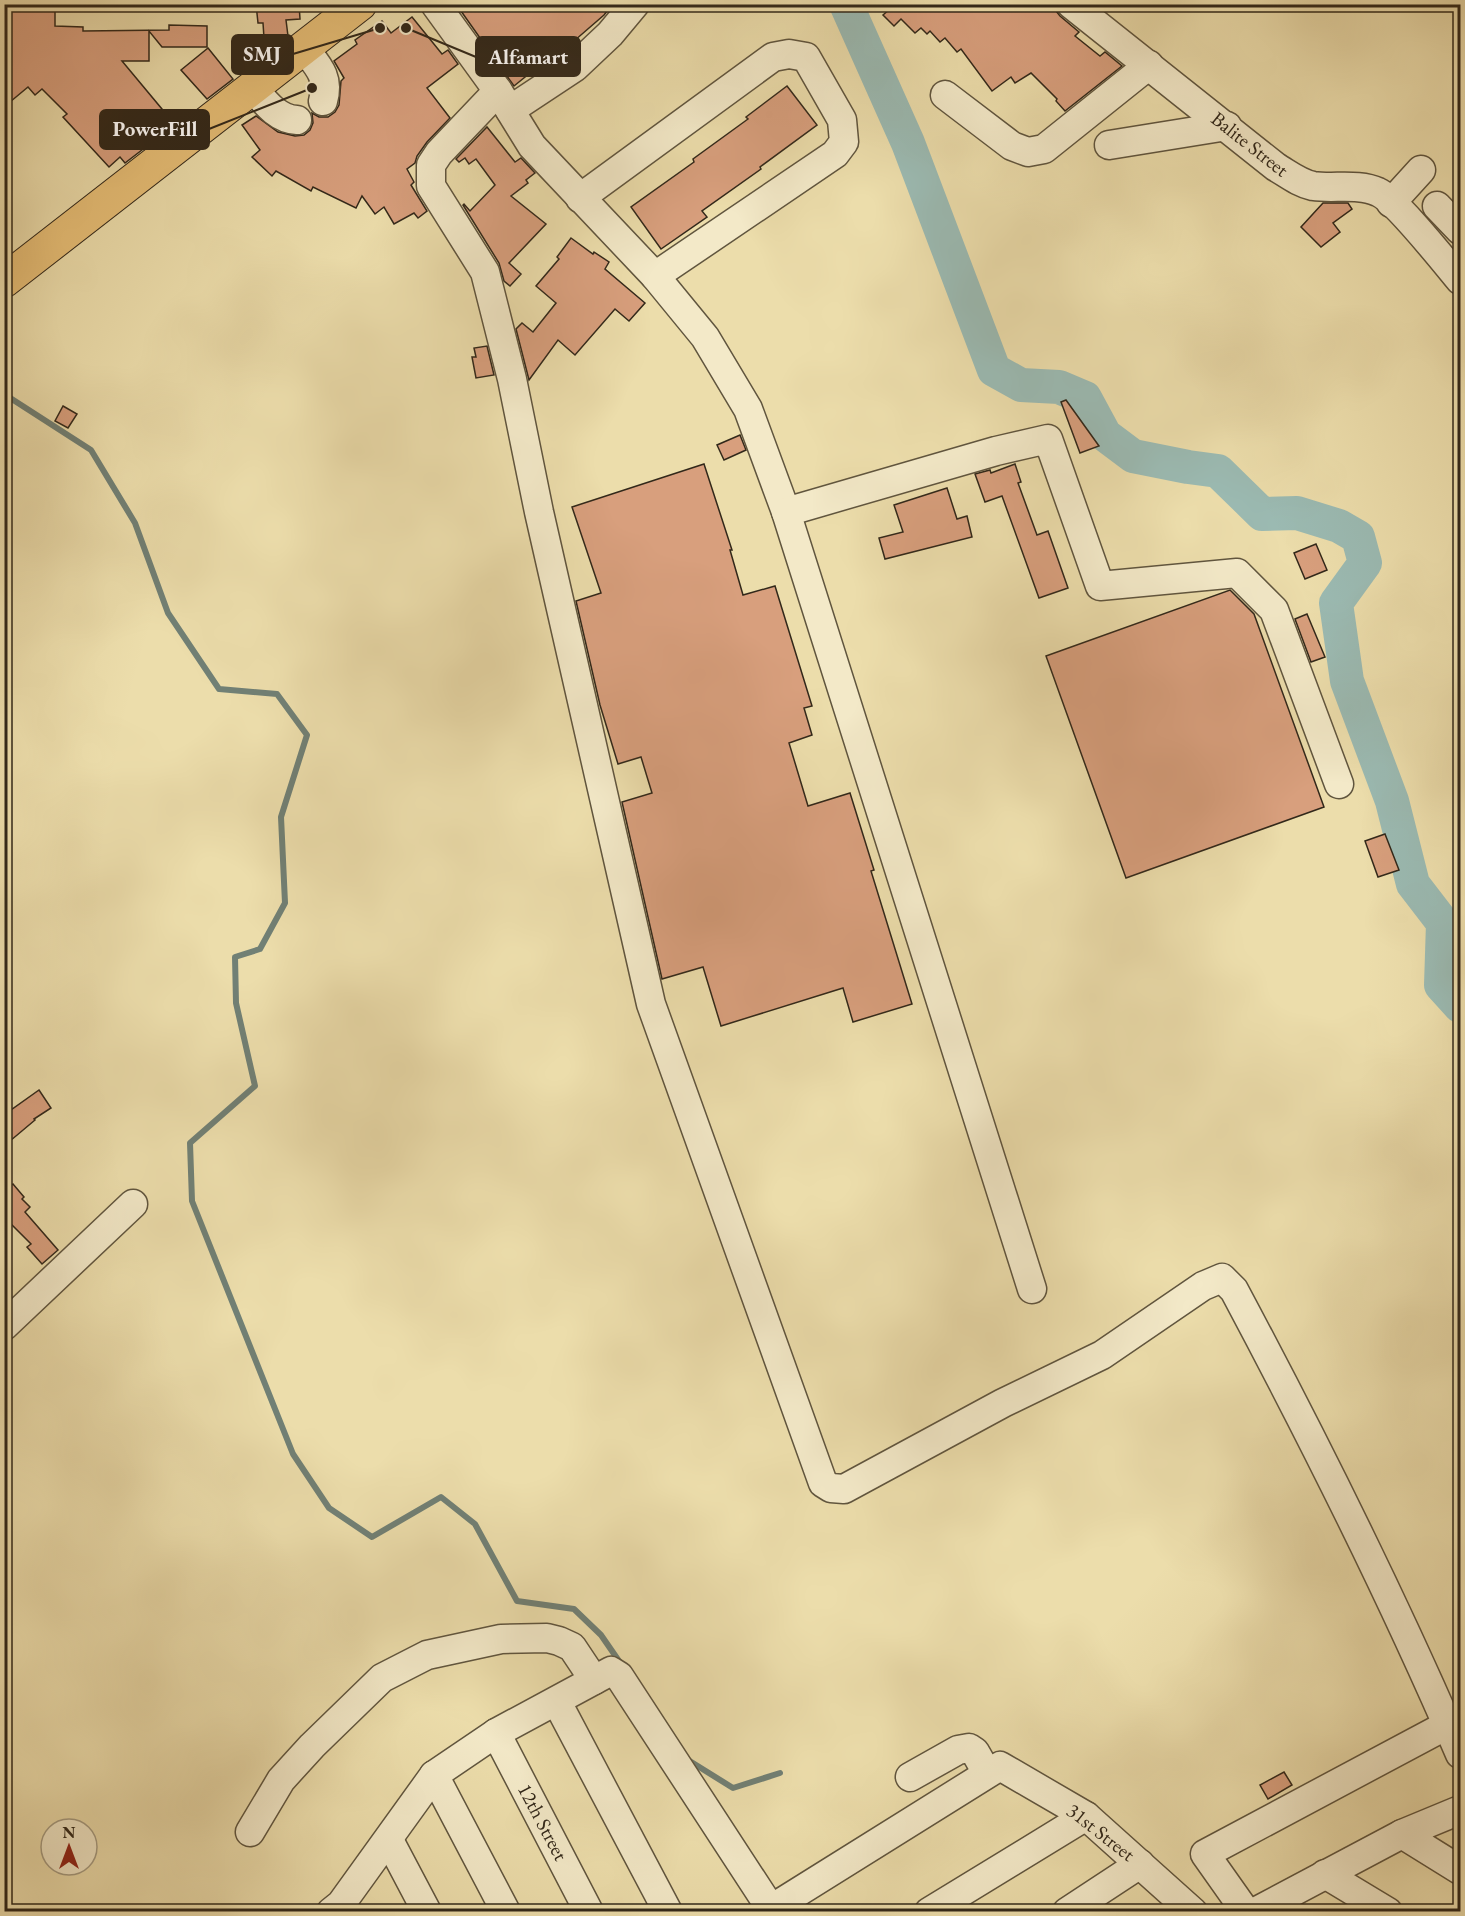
<svg xmlns="http://www.w3.org/2000/svg" width="1465" height="1916" font-family="'EB Garamond',serif">
<style>
.lines{fill:none;stroke-linecap:round;stroke-linejoin:round}
.stream{stroke:#718075;stroke-width:6}
.river{stroke:#9bbab2;stroke-width:34}
.building{fill:#d89f7d;stroke:#32281a;stroke-width:1.5}
.minor-casing{stroke:#60553e;stroke-width:31}
.major-casing{stroke:#32281a;stroke-width:35}
.minor{stroke:#f3e9c8;stroke-width:28}
.major{stroke:#e6be76;stroke-width:33}
.labels{text-anchor:middle;stroke-width:5;stroke-linejoin:round;paint-order:stroke}
.street-label{font-size:20px;fill:#32281a;stroke:#f3e9c8}
.leader{fill:none;stroke:#32281a;stroke-width:2}
.callout-dot{fill:#32281a;stroke:#f3e9c8;stroke-width:2}
.callout{fill:#32281a;stroke:#32281a;stroke-width:2}
.callout-label{font-size:21px;text-anchor:middle;font-weight:bold;fill:#fff}
</style>
<rect width="100%" height="100%" fill="#ecddab"/>
<filter id="stains"><feTurbulence type="fractalNoise" baseFrequency=".00333" numOctaves="4"/><feColorMatrix values="0 0 0 0 .2 0 0 0 0 .09 0 0 0 0 .02 0 0 0 .5 -.17"/></filter>
<radialGradient id="worn" r=".72"><stop offset=".6" stop-color="#630" stop-opacity="0"/><stop offset="1" stop-color="#630" stop-opacity=".3"/></radialGradient>
<g class="lines">
<g class="stream">
<polyline points="4,394 91,450 135,523 168,613 219,689 277,694 307,735 281,817 285,903 260,949 235,957 236,1003 255,1086 190,1143 192,1201 293,1454 329,1508 372,1537 441,1497 475,1524 517,1601 574,1609 601,1635 621,1664"/>
<polyline points="688,1760 733,1788 780,1773"/>
</g>
<polyline class="river" points="846,4 908,143 994,370 1021,385 1059,387 1085,398 1105,435 1133,456 1188,467 1218,471 1262,514 1297,513 1339,526 1358,537 1365,563 1336,603 1347,681 1392,801 1413,884 1443,923 1441,985 1460,1006"/>
</g>
<g class="building">
<polygon points="4,4 55,4 55,26 83,27 83,31 169,30 169,25 207,26 207,47 162,47 149,31 149,61 122,61 167,115 169,114 177,123 125,163 120,157 109,167 63,117 67,114 42,89 35,95 28,87 4,107"/>
<polygon points="256,4 299,4 300,19 286,20 288,36 264,38 263,23 258,23"/>
<polygon points="456,4 613,4 604,15 574,41 537,71 535,69 514,86"/>
<polygon points="887,4 1055,4 1056,11 1060,16 1079,32 1075,36 1100,56 1105,52 1122,66 1065,111 1056,101 1057,99 1031,73 1015,83 1011,77 992,91 961,49 957,52 945,38 940,42 930,31 927,34 921,28 915,33 901,19 894,26 883,15 891,8"/>
<polygon points="412,17 442,54 448,50 458,64 427,88 450,118 427,142 417,156 415,163 407,169 414,182 411,185 427,211 418,218 414,213 394,224 384,207 375,214 362,196 356,208 313,187 311,191 276,171 272,176 252,157 260,150 242,125 256,116 278,132 295,136 304,135 310,130 313,123 312,113 319,117 328,117 335,112 339,105 341,81 344,78 334,61 357,44 355,40 382,21 391,33"/>
<polygon points="208,48 233,79 207,99 181,70"/>
<polygon points="787,86 817,125 760,167 761,169 702,211 707,217 661,249 631,207 694,162 693,159 748,119 746,117"/>
<polygon points="487,127 515,162 521,158 535,173 526,180 528,183 511,196 546,224 509,263 521,274 510,286 504,281 499,263 463,205 464,204 470,211 495,185 476,159 469,164 465,158 459,162 456,159"/>
<polygon points="1323,203 1348,203 1352,209 1333,223 1340,232 1321,247 1301,227"/>
<polygon points="571,238 593,254 594,252 609,262 605,269 645,303 629,321 615,309 575,355 558,340 529,380 516,329 522,323 533,332 556,303 536,286 559,259 557,257"/>
<polygon points="487,346 494,375 476,378 472,357 476,357 474,348"/>
<polygon points="1066,400 1099,446 1080,453 1061,402"/>
<polygon points="63,406 77,414 68,428 55,421"/>
<polygon points="740,435 746,450 724,460 717,445"/>
<polygon points="704,464 732,550 730,550 743,595 775,586 812,706 804,708 812,735 789,743 808,806 850,793 874,870 871,871 912,1004 853,1022 843,988 721,1026 703,967 662,979 622,802 652,793 641,757 618,764 600,705 576,601 601,593 572,507"/>
<polygon points="1015,464 1021,482 1018,483 1037,535 1048,531 1068,588 1039,598 1002,496 985,502 975,474 990,470 991,473"/>
<polygon points="947,488 957,519 967,516 972,537 885,559 879,538 903,532 894,505"/>
<polygon points="1316,544 1327,570 1305,579 1294,553"/>
<polygon points="1230,590 1254,614 1324,807 1126,878 1046,656"/>
<polygon points="1307,614 1325,657 1311,662 1295,619"/>
<polygon points="1385,834 1399,870 1378,877 1365,841"/>
<polygon points="39,1090 51,1108 34,1119 35,1120 10,1141 4,1132 4,1115"/>
<polygon points="4,1180 10,1186 13,1184 24,1197 22,1199 30,1207 25,1212 58,1250 42,1264 27,1247 31,1244 4,1217"/>
<polygon points="1284,1772 1292,1785 1268,1799 1260,1785"/>
</g>
<g class="lines">
<defs>
<g id="minor">
<polyline points="435,4 498,91 532,146 655,276 705,337 748,409 786,512 1032,1289"/>
<path d="M1071 4 1276 167C1288 174 1299 183 1313 186 1334 189 1358 183 1378 192 1395 199 1445 262 1460 280"/>
<path d="M304 48C318 66 330 77 323 101"/>
<path d="M253 88C265 102 277 119 297 120"/>
<path d="M498 91 439 153 431 165V186L485 272 512 379 539 512 651 1004 823 1483 831 1488 844 1489 1003 1403 1102 1355 1203 1286 1222 1278 1234 1290C1315 1442 1392 1596 1460 1754"/>
<polyline points="945,95 1012,146 1028,152 1044,149 1149,65"/>
<polyline points="510,110 575,67 610,34 635,4"/>
<polyline points="1109,145 1227,126"/>
<polyline points="580,198 773,57 789,54 806,57 842,120 844,142 835,154 655,276"/>
<polyline points="1391,203 1421,170"/>
<polyline points="1437,206 1460,230"/>
<polyline points="786,512 996,451 1048,439 1100,586 1237,573 1274,610 1339,784"/>
<polyline points="4,1326 133,1204"/>
<polyline points="557,1702 668,1912"/>
<polyline points="496,1733 589,1912"/>
<polyline points="434,1775 506,1912"/>
<polyline points="910,1777 958,1750 969,1748 975,1752 987,1773"/>
<polyline points="1460,1810 1402,1834 1460,1870"/>
<polyline points="250,1832 281,1780 312,1746 382,1678 427,1655 501,1639 547,1638 559,1641 572,1647 594,1680"/>
<polyline points="389,1840 427,1912"/>
<polyline points="1325,1874 1388,1912"/>
<polyline points="331,1912 341,1904 434,1775 496,1733 611,1671 619,1676 771,1909"/>
<polyline points="772,1912 771,1909 1000,1766 1086,1816 1193,1912"/>
<polyline points="929,1912 1086,1816"/>
<polyline points="1067,1912 1140,1864"/>
<polyline points="1246,1912 1205,1854 1460,1718"/>
<polyline points="1255,1912 1402,1834"/>
</g>
<polyline id="major" points="4,281 360,4"/>
</defs>
<use href="#minor" class="minor-casing"/>
<use href="#major" class="major-casing"/>
<use href="#minor" class="minor"/>
<use href="#major" class="major"/>
</g>
<g class="labels">
<g class="street-label">
<text transform="translate(1250 144) rotate(38)" y="7">Balite Street</text>
<text transform="translate(543 1822) rotate(62)" y="7">12th Street</text>
<text transform="translate(1101 1832) rotate(38)" y="7">31st Street</text>
</g>
</g>
<path class="leader" d="M380 28L293 54M406 28L476 57M312 88L209 129"/>
<g class="callout-dot">
<circle cx="380" cy="28" r="6"/>
<circle cx="406" cy="28" r="6"/>
<circle cx="312" cy="88" r="6"/>
</g>
<g class="callout">
<rect x="232" y="35" width="61" height="39" rx="6"/>
<rect x="476" y="37" width="104" height="39" rx="6"/>
<rect x="100" y="110" width="109" height="39" rx="6"/>
</g>
<g class="callout-label">
<text x="262" y="61">SMJ</text>
<text x="528" y="64">Alfamart</text>
<text x="155" y="136">PowerFill</text>
</g>
<rect width="1465" height="1916" fill="none" stroke="#ecddab" stroke-width="24"/>
<rect x="6" y="6" width="1453" height="1904" fill="none" stroke="#32281a" stroke-width="3"/>
<rect x="12" y="12" width="1441" height="1892" fill="none" stroke="#32281a" stroke-width="1.5"/>
<g transform="translate(69 1847)"><circle r="28" fill="#f3e9c8" stroke="#a69c82" stroke-width="1.5"/>
<path d="M0-4.5L10 22L0 15L-10 22Z" fill="#8f2418"/>
<text y="-9" font-size="16" font-weight="bold" text-anchor="middle" fill="#32281a">N</text>
</g>
<rect width="100%" height="100%" filter="url(#stains)"/>
<rect width="100%" height="100%" fill="url(#worn)"/>
</svg>
